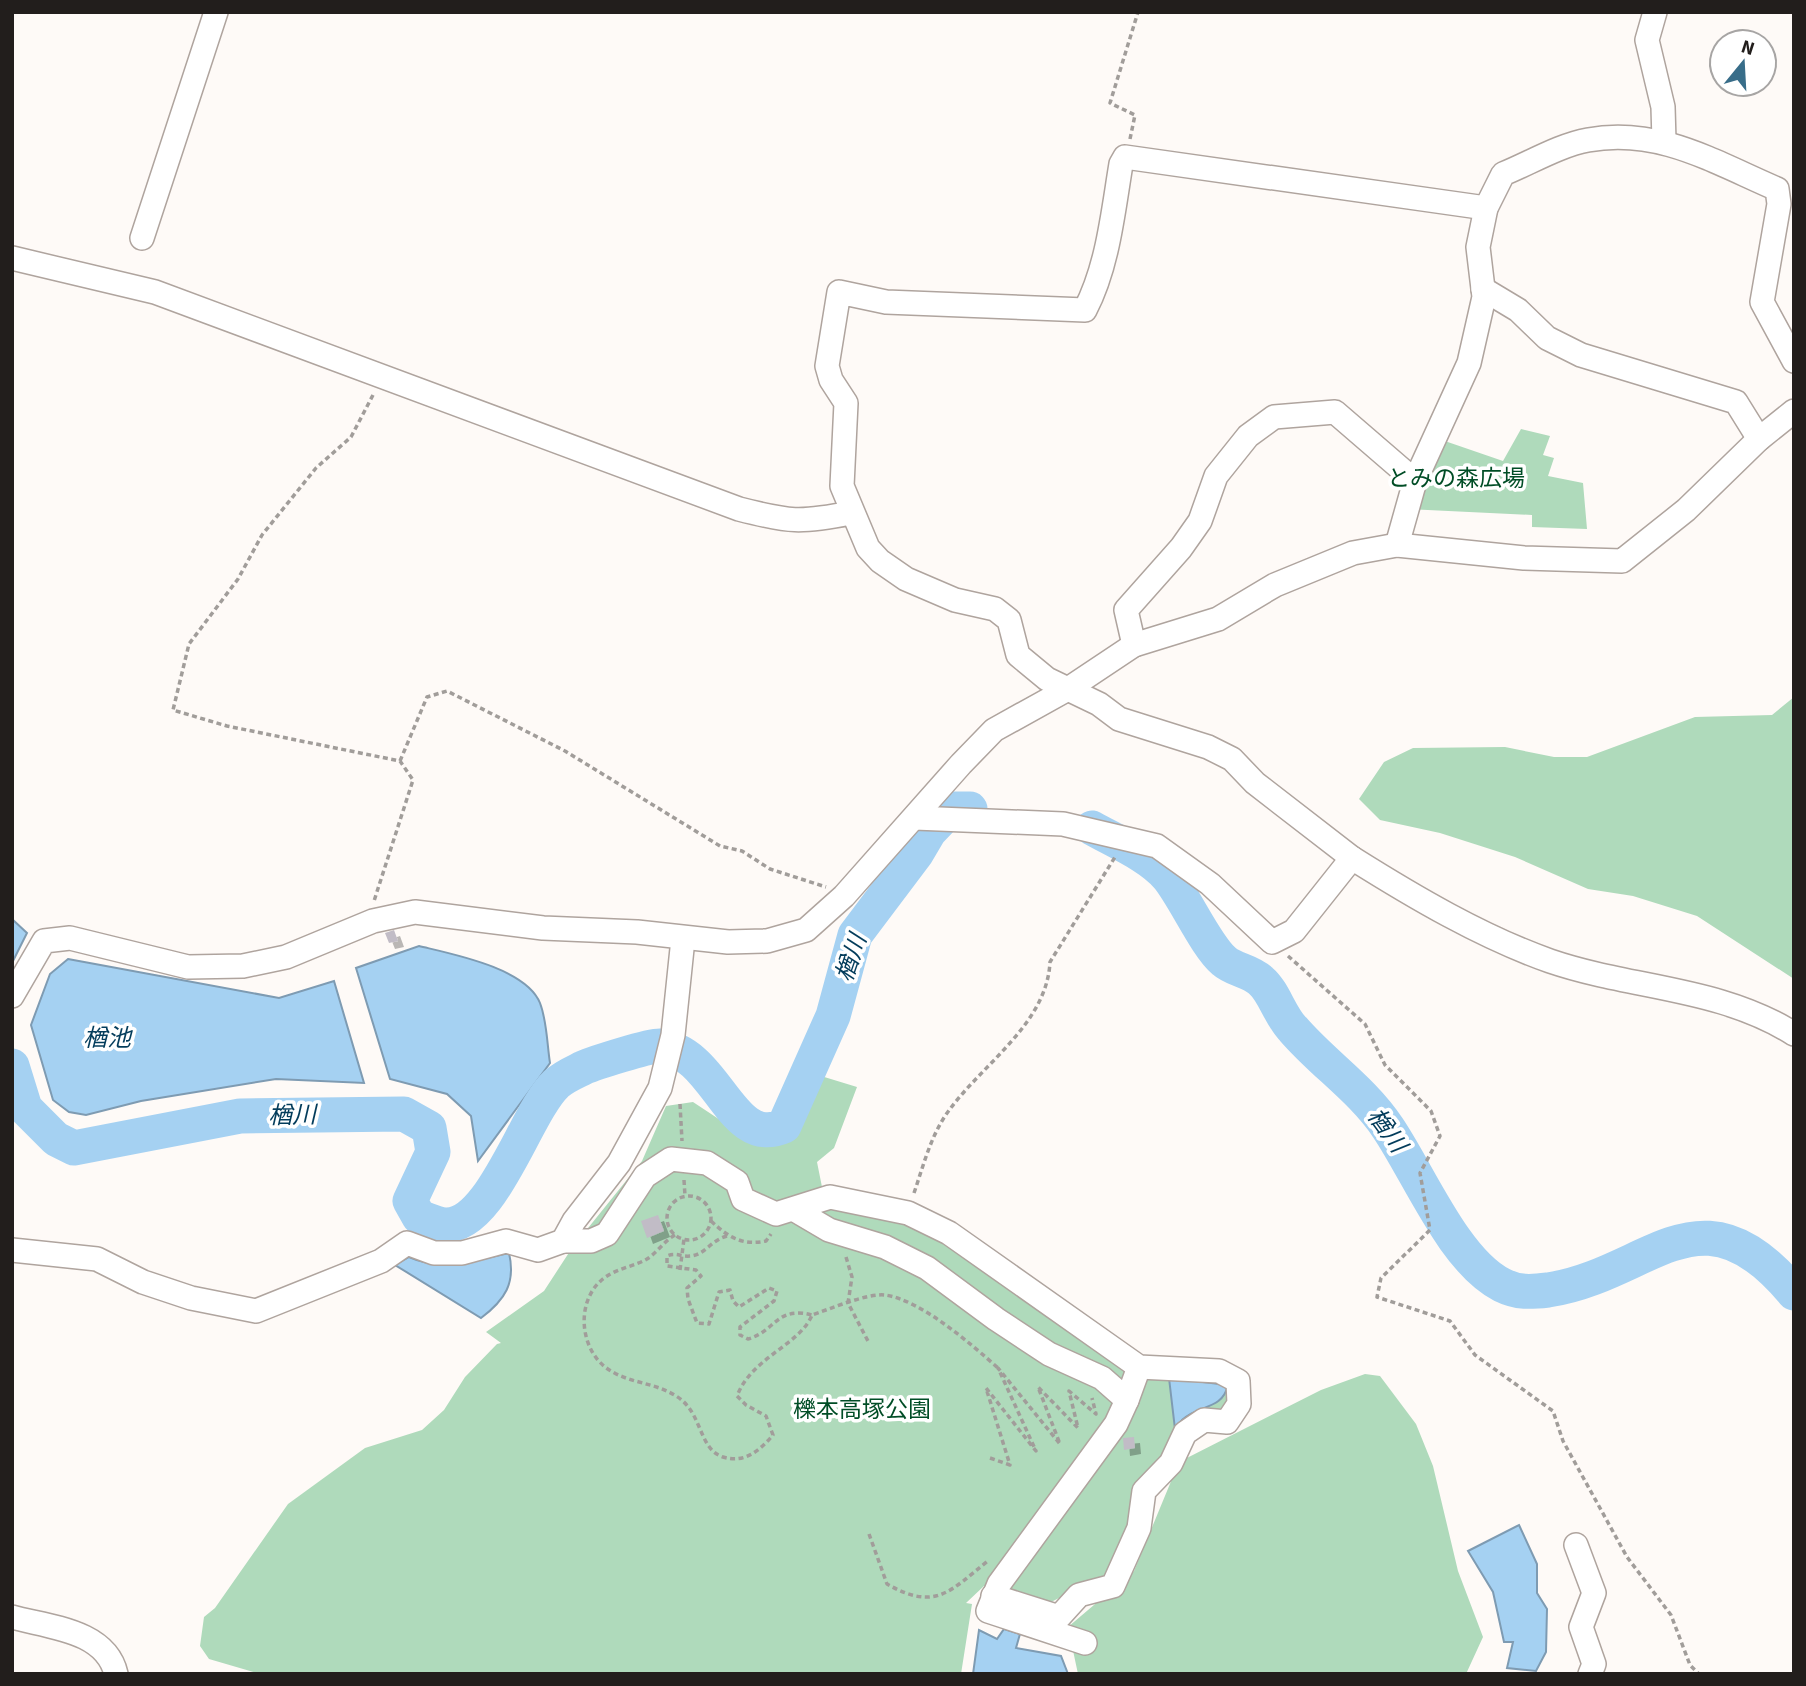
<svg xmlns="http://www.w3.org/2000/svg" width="1806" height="1686" font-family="'Source Sans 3','Noto Sans JP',sans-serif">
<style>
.green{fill:#afdabb}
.water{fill:#a5d1f2;stroke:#7e9bb2;stroke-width:2}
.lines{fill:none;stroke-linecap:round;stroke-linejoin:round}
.river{stroke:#a5d1f2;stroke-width:35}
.building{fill:#c1bcc6;filter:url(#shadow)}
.minor-casing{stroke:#afa49e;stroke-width:26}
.path{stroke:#a19d9a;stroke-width:3.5;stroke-dasharray:5 3.5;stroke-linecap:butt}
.minor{stroke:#fff;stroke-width:23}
.labels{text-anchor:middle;stroke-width:7;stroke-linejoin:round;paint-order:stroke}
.park-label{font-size:23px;fill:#004d26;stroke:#fff}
.water-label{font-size:24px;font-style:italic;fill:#033c5b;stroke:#fff}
</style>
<defs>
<filter id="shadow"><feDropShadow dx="6" dy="6" stdDeviation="0" flood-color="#0004"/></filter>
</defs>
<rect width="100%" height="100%" fill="#fefaf7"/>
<g class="green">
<polygon points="1521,429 1550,436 1543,455 1554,458 1548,476 1583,483 1587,529 1532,527 1532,515 1407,509 1439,439 1503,461"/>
<polygon points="1794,697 1794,979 1697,916 1633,896 1588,889 1515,857 1440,833 1380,820 1359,799 1384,762 1413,748 1505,747 1554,757 1587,757 1695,717 1772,715"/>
<polygon points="821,1076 857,1087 834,1148 817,1162 824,1197 909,1219 1115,1355 1229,1383 1231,1405 1184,1421 1131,1518 1114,1571 1049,1603 984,1586 966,1603 972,1604 961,1674 260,1674 209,1659 200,1646 204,1617 215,1608 288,1504 365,1448 422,1430 444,1410 465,1377 497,1344 501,1343 486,1332 544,1291 572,1248 642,1161 666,1106 693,1102 752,1141 800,1130"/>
<polygon points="1365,1374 1380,1376 1416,1424 1433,1466 1458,1571 1483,1637 1466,1674 1078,1674 1068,1627 1134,1571 1179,1462 1321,1390"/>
</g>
<g class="water">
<polygon points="12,919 27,933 12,963"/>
<path d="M419 946C452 954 526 968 540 1003 547 1021 547 1044 550 1063L478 1161 471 1116 447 1094 390 1079 356 968Z"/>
<polygon points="68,959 279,998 334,981 364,1083 276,1079 141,1101 86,1115 69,1112 53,1100 31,1025 50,974"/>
<path d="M509 1253C516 1283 505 1300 481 1318L395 1265 409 1257C442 1272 475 1260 509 1253Z"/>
<path d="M1169 1378 1228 1385C1222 1411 1198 1404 1182 1420 1180 1423 1178 1426 1175 1429Z"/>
<polygon points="1519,1525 1537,1564 1537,1593 1547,1609 1546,1652 1536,1671 1507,1668 1513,1642 1504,1642 1493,1592 1468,1551"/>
<polygon points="1004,1629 1020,1634 1016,1648 1061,1656 1068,1674 973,1674 979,1630 997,1639"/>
</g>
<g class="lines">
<g class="river">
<path d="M1092 828C1117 842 1150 856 1168 877 1185 898 1206 946 1224 961 1234 970 1251 971 1261 981 1274 992 1280 1016 1293 1029 1323 1064 1362 1089 1388 1128 1418 1172 1454 1261 1502 1285 1518 1293 1531 1292 1548 1290 1652 1274 1700 1180 1794 1293"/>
<path d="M12 1066 25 1108 56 1139 74 1148 240 1116 404 1114 429 1128 433 1152 410 1201 419 1217C426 1219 436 1224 444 1225 492 1229 525 1113 556 1084 563 1077 575 1072 583 1068 594 1063 651 1045 660 1046 719 1053 729 1150 784 1126L833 1016 855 935 916 854 929 832 951 809H970"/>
</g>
</g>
<g class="building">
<polygon points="394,930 398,941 389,943 385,933"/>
<polygon points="658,1215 664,1231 647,1238 641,1221"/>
<polygon points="1134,1437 1135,1448 1124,1450 1123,1438"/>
</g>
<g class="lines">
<defs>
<g id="minor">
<polyline points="1655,12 1647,40 1663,107 1664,141"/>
<polyline points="142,238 216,12"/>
<path d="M12 258 155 292 739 509C790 522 800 523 851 513"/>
<polyline points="1483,289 1518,310 1547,338 1581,355 1736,402 1759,439"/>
<path d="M1397 545 1415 481 1469 363 1484 297 1478 247 1486 208 1503 174C1530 163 1560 145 1588 140 1658 127 1714 162 1777 189L1779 204 1762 302 1794 361"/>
<polyline points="1134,645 1126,610 1181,548 1200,521 1216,476 1248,436 1274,417 1335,412 1415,481"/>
<path d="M915 818 1063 824 1157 846 1210 884 1272 942 1294 931 1352 858C1414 897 1482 937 1550 961 1632 989 1720 987 1794 1034"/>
<path d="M1352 858 1255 783 1232 759 1208 747 1119 719 1099 704 1047 679 1018 655 1009 620 995 609 955 600 906 579 880 561 868 548 842 486 846 403 831 380 827 366 839 292 886 302 1085 310C1108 266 1113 212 1121 164L1125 157 1486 208"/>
<polyline points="12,996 44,941 70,938 188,967 243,966 286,957 373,921 415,912 543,928 637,932 728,942 767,941 806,930 844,896 961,764 994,730 1068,689 1134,645 1218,619 1275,585 1353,553 1397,545 1524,558 1622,561 1686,510 1759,439 1794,411"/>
<polyline points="795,1210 829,1230 885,1247 927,1268 996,1319 1049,1354 1102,1378 1127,1400 1139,1367"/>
<polyline points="563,1241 591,1241 607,1234 645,1176 671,1159 707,1163 737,1182 743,1199 776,1214 830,1197 908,1213 949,1233 1139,1367 1219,1371 1238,1381 1239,1404 1227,1422 1204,1420 1185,1433 1171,1463 1144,1491 1139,1528 1113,1586 1079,1595 1059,1617 993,1596"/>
<polyline points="12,1250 97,1259 143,1282 191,1298 256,1311 381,1261 407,1243 434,1253 462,1253 506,1241 538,1250 563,1241 574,1221 619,1163 660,1088 673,1035 683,939"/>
<polyline points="1576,1545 1594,1593 1581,1627 1594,1664 1590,1674"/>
<path d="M12 1617C48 1627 106 1630 116 1674"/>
<polyline points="1085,1643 988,1611 999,1584 1116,1424 1127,1400"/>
</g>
</defs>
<use href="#minor" class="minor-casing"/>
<g class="path">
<polyline points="1130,139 1135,115 1110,103 1138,12"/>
<polyline points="373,395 351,437 316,468 262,535 238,579 189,644 173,710 227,726 400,761 413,780 374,901"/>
<polyline points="400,761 427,697 447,691 565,751 720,846 742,851 770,869 826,887"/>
<polyline points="1288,956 1365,1024 1385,1065 1431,1111 1440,1136 1420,1173 1430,1230 1381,1278 1377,1297 1450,1321 1475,1355 1553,1411 1563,1441 1627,1557 1671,1615 1690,1665 1699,1674"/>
<polyline points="680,1104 682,1141"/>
<polyline points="684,1180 685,1196"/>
<path d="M914 1193C924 1164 931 1134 950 1109 984 1063 1047 1023 1050 962L1115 857"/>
<circle cx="689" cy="1218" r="22"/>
<path d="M711 1221C728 1237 742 1246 766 1241L771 1234"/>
<path d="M675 1235C664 1241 657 1253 647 1259 635 1266 619 1268 607 1276 574 1297 578 1352 611 1371 630 1383 656 1383 676 1396 703 1412 698 1449 723 1457 745 1464 760 1450 773 1435L766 1416 746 1405 737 1396C752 1357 800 1345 812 1315 830 1309 867 1293 885 1295 921 1300 971 1344 998 1368"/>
<path d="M727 1236C711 1240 705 1255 690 1256 681 1257 676 1252 667 1256V1266L696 1270 701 1276 687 1288 688 1299 697 1323 709 1324 719 1292 730 1290 733 1301 739 1307 769 1288 777 1291 774 1301 740 1327V1335L748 1339C776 1331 776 1306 812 1315"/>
<polyline points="846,1257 852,1277 848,1303 869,1343"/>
<polyline points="680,1270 684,1239"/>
<polyline points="990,1458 1010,1465 986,1388 1036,1451 998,1368 1060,1444 1038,1387 1078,1428 1069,1391 1096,1414 1092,1398"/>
<path d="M869 1534 887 1584C936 1612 950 1591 989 1560"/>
</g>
<use href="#minor" class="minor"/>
</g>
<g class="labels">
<g class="park-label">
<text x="1456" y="486">とみの森広場</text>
<text x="862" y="1417">櫟本高塚公園</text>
</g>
<g class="water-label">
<text transform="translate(851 958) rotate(-71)" y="8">楢川</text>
<text x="107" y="1046">楢池</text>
<text transform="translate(292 1115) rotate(-1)" y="8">楢川</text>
<text transform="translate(1387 1130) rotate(54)" y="8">楢川</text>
</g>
</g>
<rect width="1806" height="1686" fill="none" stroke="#221e1c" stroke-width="28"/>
<g transform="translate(1743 63) rotate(18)"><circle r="33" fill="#ffffff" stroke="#a7a5a4" stroke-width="2"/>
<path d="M0-5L12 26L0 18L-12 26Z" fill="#386d89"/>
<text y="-10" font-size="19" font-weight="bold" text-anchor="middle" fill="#221e1c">N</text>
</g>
</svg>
